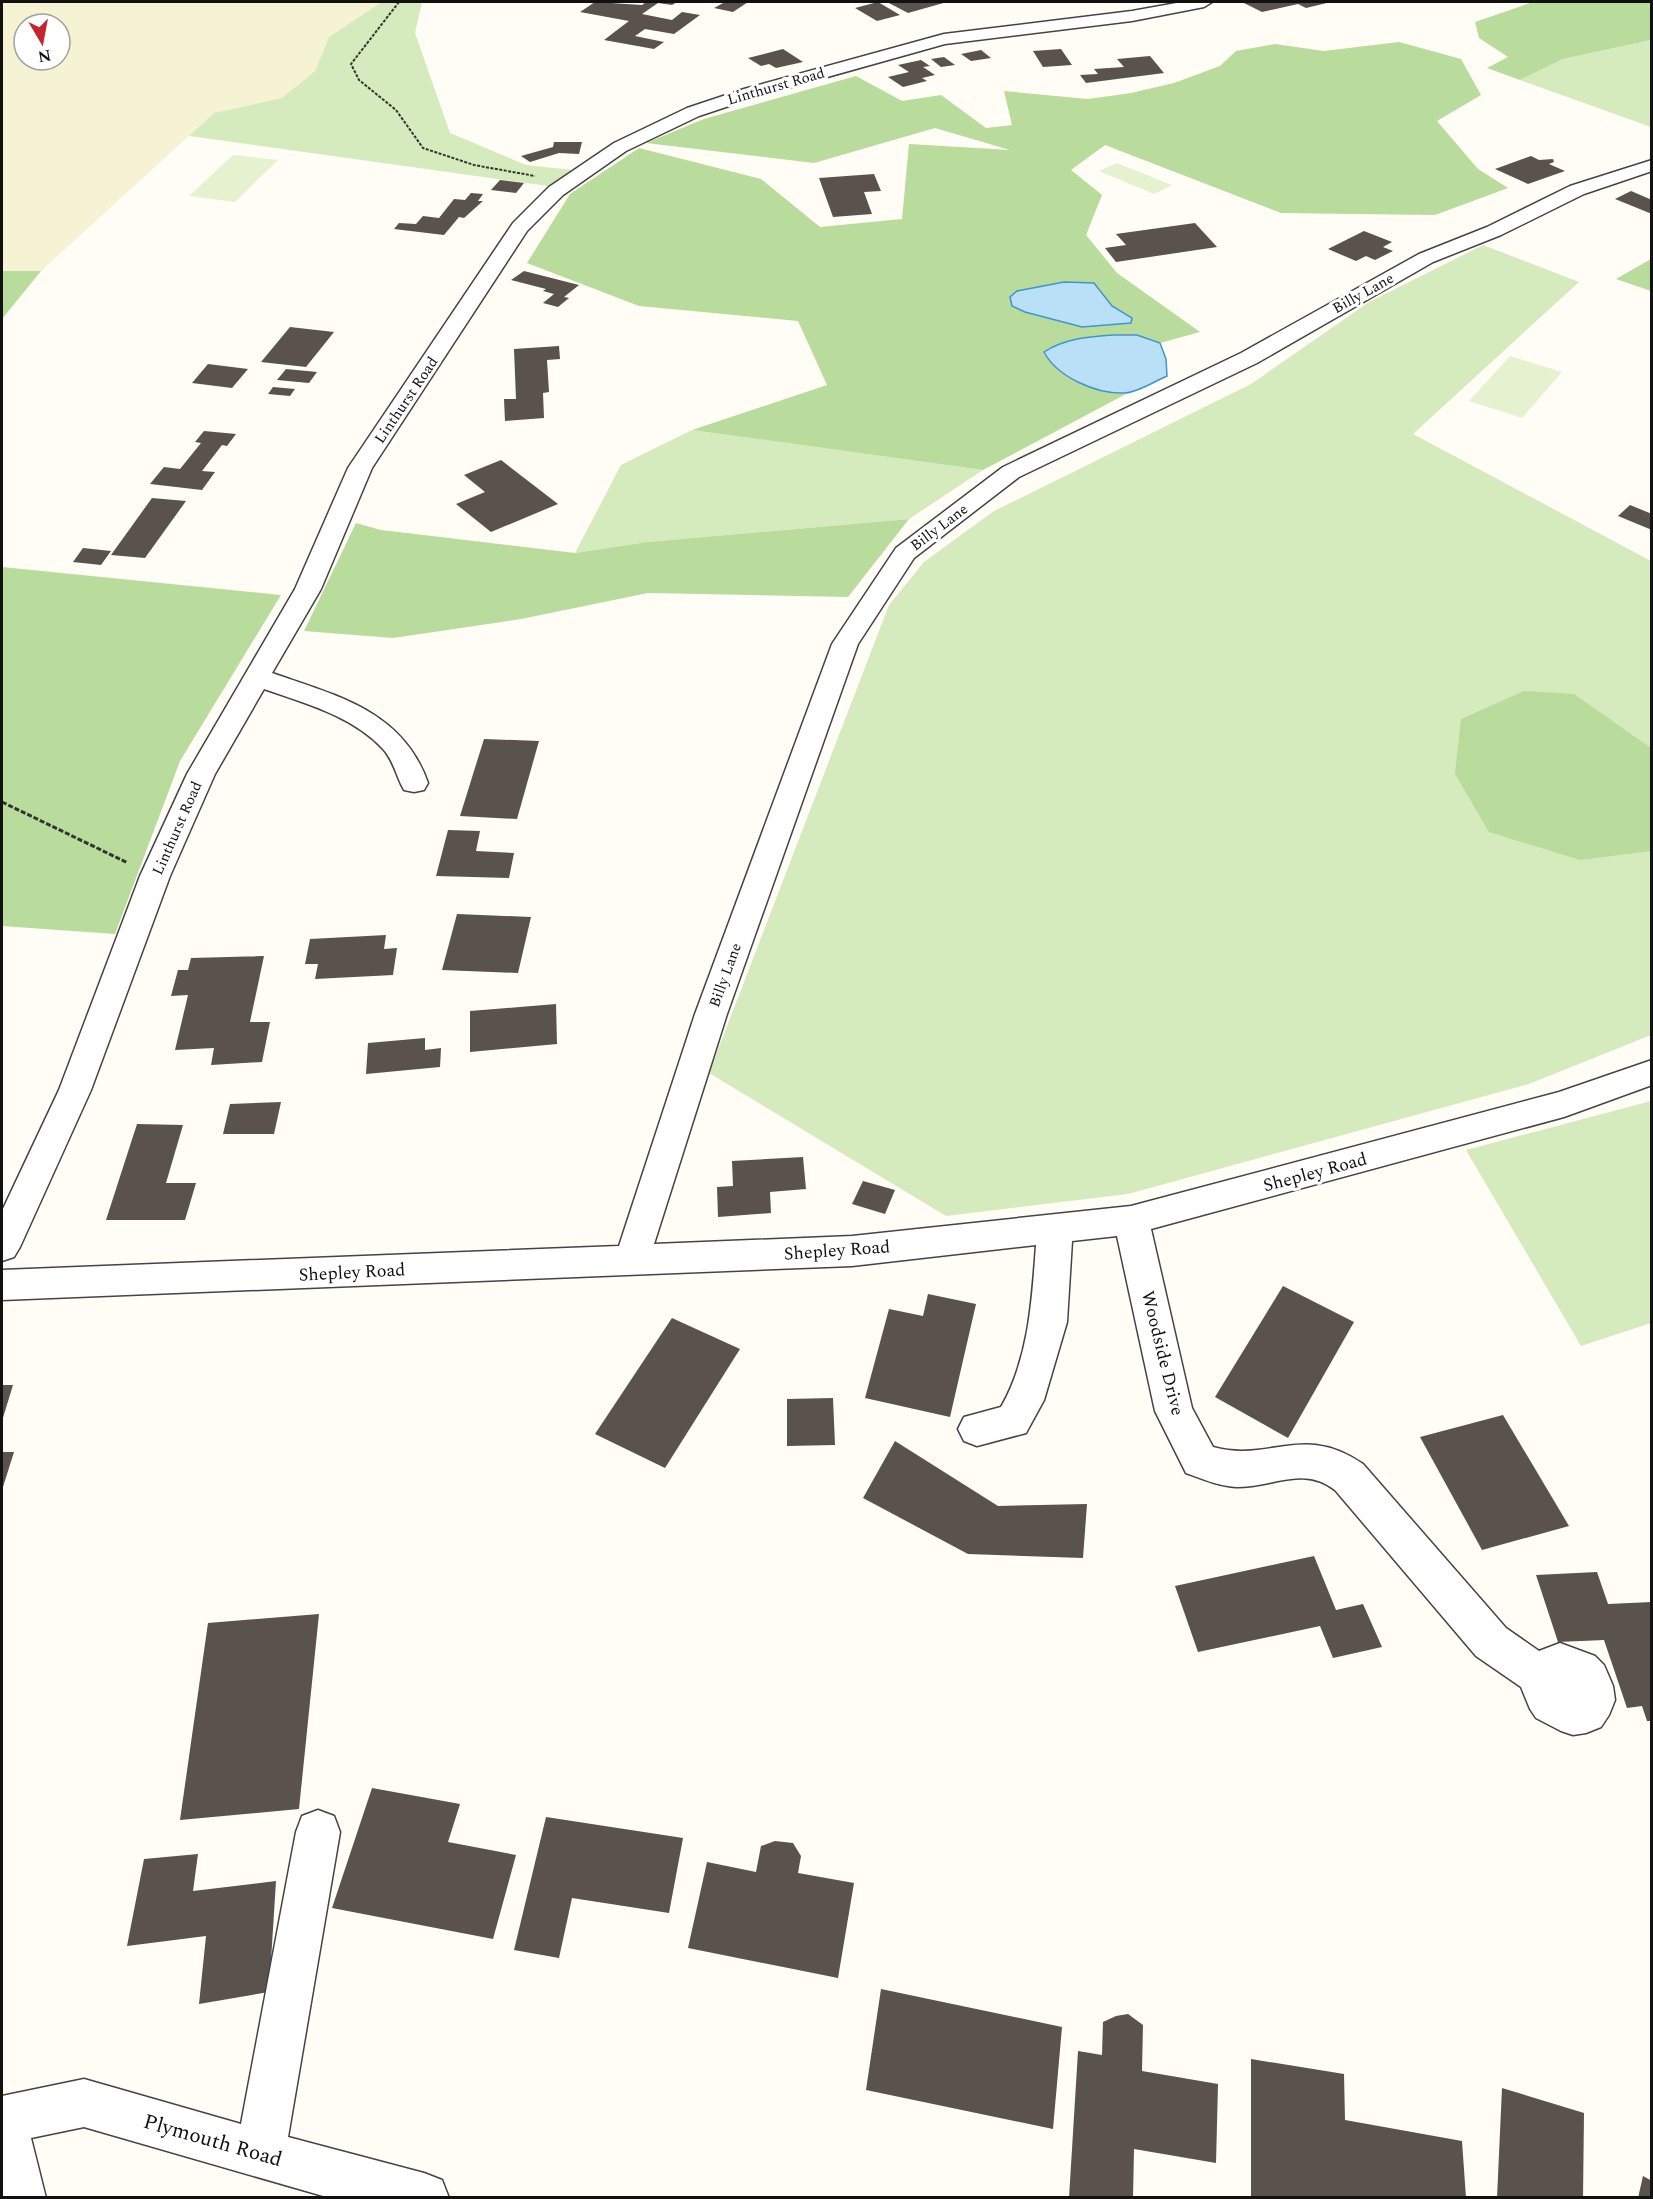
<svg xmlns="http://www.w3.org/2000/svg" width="1653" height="2199" font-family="Spectral,serif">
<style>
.farmland{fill:#f6f3d4;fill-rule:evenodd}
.green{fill:#d5ebbd}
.forest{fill:#b9dc9c}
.pitch{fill:#e6f2cf}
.water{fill:#b9e0f7;stroke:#3f96cf;stroke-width:1.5}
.building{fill:#5a524d}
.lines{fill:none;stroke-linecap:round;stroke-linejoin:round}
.minor-casing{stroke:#444;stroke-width:3}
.path-far1{stroke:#333;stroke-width:2;stroke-dasharray:3 1.5;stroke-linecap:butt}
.path{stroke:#333;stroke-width:3;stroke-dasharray:5 2;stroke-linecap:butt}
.minor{fill:#fff;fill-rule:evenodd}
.labels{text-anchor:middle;stroke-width:6;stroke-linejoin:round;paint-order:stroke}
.far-street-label{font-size:15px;fill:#111;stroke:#fff}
.street-label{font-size:18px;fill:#111;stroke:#fff}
.near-street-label{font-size:21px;fill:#111;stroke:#fff}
</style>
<rect width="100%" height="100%" fill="#fffdf5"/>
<path class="farmland" d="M2 2H395L380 3 329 37 315 71 282 98 214 113 41 271H2ZM24 24H60V60H24Z"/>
<g class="green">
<polygon points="395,2 422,2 415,33 450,133 526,165 573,170 548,186 189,136 214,113 282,98 315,71 329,37 380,3"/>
<polygon points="1651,40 1651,127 1520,80 1563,59"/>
<polygon points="1483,245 1579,282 1413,434 1651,561 1651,1035 1529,1084 1128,1194 946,1216 709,1073 889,605 924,562 994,511 1251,384 1369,302"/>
<polygon points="692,430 983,470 909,519 647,542 575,553 621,465"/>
<polygon points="1651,1101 1651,1323 1581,1346 1466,1150"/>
</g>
<g class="forest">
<polygon points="1533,2 1651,2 1651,40 1563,59 1520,80 1487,68 1508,57 1479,38 1475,22"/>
<polygon points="1399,42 1461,59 1481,95 1437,121 1478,169 1508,188 1435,215 1281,213 1105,145 1071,170 1102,195 1086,235 1117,273 1200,332 1160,343 1137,335 1078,338 1095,389 1126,394 983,470 692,430 827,385 798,321 639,306 527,263 570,194 639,148 761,179 820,227 902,219 909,144 1010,150 935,128 814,163 646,143 704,119 856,76 902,101 941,95 986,128 1012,125 1004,91 1088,99 1131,93 1174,83 1220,66 1236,51 1275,44 1324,51"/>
<polygon points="1651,259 1651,291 1616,279"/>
<polygon points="2,271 41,271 2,319"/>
<polygon points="909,519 848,597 648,593 521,619 393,638 304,631 356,523 381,530 575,553 647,542"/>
<polygon points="2,567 281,595 180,761 115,934 2,926"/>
<polygon points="1524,691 1574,694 1651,748 1651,851 1580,860 1489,832 1455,774 1461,719"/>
</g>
<g class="pitch">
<polygon points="233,155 278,160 235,202 189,196"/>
<polygon points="1117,163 1172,185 1154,194 1099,171"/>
<polygon points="1510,356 1562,372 1522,418 1469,401"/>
</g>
<g class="water">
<polygon points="1064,282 1094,283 1112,306 1132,318 1131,323 1082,327 1025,312 1012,306 1010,297 1017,291"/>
<path d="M1113 335H1137L1160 343 1166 359 1167 376C1155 381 1137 393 1124 393 1096 394 1057 377 1044 352 1065 338 1088 337 1113 335Z"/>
</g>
<g class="building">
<polygon points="595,2 642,5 646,2 677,2 672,5 658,3 642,14 672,20 682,12 700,15 674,34 645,29 635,36 664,42 654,49 604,40 629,21 580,12"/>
<polygon points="725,2 748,2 733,12 714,8"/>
<polygon points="878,2 900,15 877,21 855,8"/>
<polygon points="887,2 947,2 908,13"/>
<polygon points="1249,2 1331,2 1306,8 1298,4 1262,12 1244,3"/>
<polygon points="783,49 803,62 776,68 769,64 761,66 748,58"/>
<polygon points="1061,49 1072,65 1043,67 1033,51"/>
<polygon points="981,50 991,58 971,61 961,54"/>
<polygon points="1150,56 1164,73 1086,83 1080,75 1098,74 1094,69 1124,67 1117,59"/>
<polygon points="944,57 955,65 941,67 931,59"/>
<polygon points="921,60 930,66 923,67 935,75 922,78 927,81 903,87 888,77 909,72 898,65"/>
<polygon points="554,142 582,142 579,154 559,153 530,162 521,156 553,147"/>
<polygon points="1531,156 1539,160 1553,159 1554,162 1549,164 1565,171 1528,184 1495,169"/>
<polygon points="874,174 881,191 864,192 872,214 833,217 819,178"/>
<polygon points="500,180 524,183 516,193 491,190"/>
<polygon points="1631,191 1652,200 1652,214 1615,199"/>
<polygon points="471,193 483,194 478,201 483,201 464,218 459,217 444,235 394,229 399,223 416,224 423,216 439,218 454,199 465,200"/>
<polygon points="1195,223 1217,247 1116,262 1105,248 1126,245 1116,234"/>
<polygon points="1364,231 1392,242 1383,247 1393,251 1375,260 1366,256 1356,261 1328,249"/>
<polygon points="524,271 579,285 564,297 569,298 558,307 543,303 554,294 543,291 546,289 511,280"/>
<polygon points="290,327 334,332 306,367 261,362"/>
<polygon points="559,346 560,359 547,360 549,392 543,393 544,418 505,421 504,399 516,399 514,349"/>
<polygon points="208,364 248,369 232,388 192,383"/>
<polygon points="286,369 317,372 309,383 277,380"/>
<polygon points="273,387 295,389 290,396 268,394"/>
<polygon points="204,431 236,434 227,446 222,445 202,471 215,472 202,490 150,484 164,467 180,469 201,443 195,442"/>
<polygon points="501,460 558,504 491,532 456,504 485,492 464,475"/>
<polygon points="152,498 186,501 145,558 111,555"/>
<polygon points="1630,505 1652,514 1652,530 1618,516"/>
<polygon points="83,548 111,551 101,565 73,562"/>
<polygon points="484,739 539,741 517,819 460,816"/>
<polygon points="448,830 480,831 476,851 514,853 509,878 436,876"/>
<polygon points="457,914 531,917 518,973 442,970"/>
<polygon points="386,935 384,949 397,948 393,975 315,979 318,964 305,964 310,939"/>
<polygon points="264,956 250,1022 270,1022 262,1062 211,1065 214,1048 175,1050 188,995 171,996 178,970 188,970 191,958"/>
<polygon points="556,1004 557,1044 470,1052 470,1011"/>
<polygon points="425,1038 425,1050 441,1048 440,1067 366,1074 368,1043"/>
<polygon points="281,1102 274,1134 223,1134 230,1104"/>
<polygon points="137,1124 183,1125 166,1183 196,1183 185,1220 106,1220"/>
<polygon points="803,1157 806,1189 770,1192 771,1213 718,1217 717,1187 733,1186 732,1161"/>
<polygon points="863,1181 895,1190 885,1214 852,1204"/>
<polygon points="1283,1286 1354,1322 1288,1438 1215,1397"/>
<polygon points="928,1294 976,1304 950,1417 865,1398 889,1309 923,1316"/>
<polygon points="672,1318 740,1349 665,1468 595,1434"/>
<polygon points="2,1385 13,1385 2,1421"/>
<polygon points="833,1398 835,1445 787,1446 787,1399"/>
<polygon points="1503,1415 1569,1526 1482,1550 1420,1437"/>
<polygon points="895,1441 998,1506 1087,1504 1083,1558 968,1554 863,1498"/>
<polygon points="2,1452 14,1452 2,1490"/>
<polygon points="1314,1556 1336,1610 1363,1604 1382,1647 1333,1658 1320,1626 1198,1652 1175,1586"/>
<polygon points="1597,1572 1608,1604 1652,1602 1652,1721 1647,1721 1642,1706 1627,1708 1604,1640 1558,1642 1536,1575"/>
<polygon points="319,1614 299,1809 180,1820 208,1623"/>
<polygon points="372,1788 460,1804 448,1842 516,1855 493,1939 332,1908"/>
<polygon points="546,1817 683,1838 669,1913 572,1898 559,1958 514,1950"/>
<polygon points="775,1841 793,1843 801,1856 798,1873 854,1883 838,1978 688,1948 707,1862 756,1872 761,1846"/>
<polygon points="198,1854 193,1891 276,1881 269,1992 199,2004 206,1936 127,1946 144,1859"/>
<polygon points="881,1989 1062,2027 1053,2129 866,2090"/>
<polygon points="1128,2014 1143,2025 1142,2071 1218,2084 1216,2163 1134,2149 1133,2198 1069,2198 1078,2051 1102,2055 1103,2022 1116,2016"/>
<polygon points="1251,2059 1344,2074 1345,2120 1462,2141 1466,2198 1251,2198"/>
<polygon points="1502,2088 1584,2113 1583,2198 1497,2198"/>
<polygon points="1643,2176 1652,2181 1652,2198 1638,2198"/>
</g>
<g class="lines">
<defs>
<g id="minor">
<path d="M1182 2H1212L1204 7 1132 21 945 44 756 97 699 116 626 151 563 195 527 231 372 468 321 589 272 673C338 696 403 711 428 783L424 790 414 792 404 790C396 776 394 761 383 749 353 716 304 703 264 689L215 774 170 876 91 1090 20 1247 14 1257 2 1261V1211L59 1090 140 876 187 774 295 589 348 468 513 223 549 187 614 143 687 108 744 89 944 34 1132 11Z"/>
<path d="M1652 160V171L1584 194 1501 235 1433 262 1257 363 1019 477 914 558 858 644 727 1014 654 1244 852 1236 1131 1206 1559 1092 1652 1060V1085L1564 1117 1151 1229 1192 1408 1213 1447C1271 1463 1302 1422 1363 1464L1506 1628 1539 1651 1560 1643 1595 1656 1604 1665 1613 1686 1615 1700 1609 1715 1601 1727 1586 1733 1573 1735 1561 1731 1536 1718 1530 1709 1521 1687 1476 1656 1335 1490C1302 1465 1272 1488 1236 1487 1219 1486 1202 1479 1186 1473L1155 1411 1117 1236 1072 1241 1067 1322 1044 1400 1026 1433 977 1446 964 1441 958 1429 964 1417 1001 1407C1029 1358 1032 1300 1036 1245L852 1266 2 1300V1270L619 1246 695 1014 832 644 896 548 1003 467 1241 353 1419 254 1487 227 1570 186Z"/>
<polygon points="318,1810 334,1816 340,1832 288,2137 424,2173 442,2180 449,2198 330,2198 84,2127 31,2138 46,2198 2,2198 2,2096 84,2079 241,2124 296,1832 302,1816"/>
</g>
</defs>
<use href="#minor" class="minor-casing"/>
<polyline class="path-far1" points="399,2 351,64 359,80 396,110 423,148 474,165 535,176"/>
<polyline class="path" points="2,802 128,863"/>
<use href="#minor" class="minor"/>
</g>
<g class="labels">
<g class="far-street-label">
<text transform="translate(776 86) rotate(-16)" y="5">Linthurst Road</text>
<text transform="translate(1363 293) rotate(-29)" y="5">Billy Lane</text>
<text transform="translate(406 400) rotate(-56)" y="5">Linthurst Road</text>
<text transform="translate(939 527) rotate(-37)" y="5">Billy Lane</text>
<text transform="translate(177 828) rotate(-66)" y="5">Linthurst Road</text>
<text transform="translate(725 975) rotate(-70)" y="5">Billy Lane</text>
</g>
<g class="street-label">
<text transform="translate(1315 1172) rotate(-15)" y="6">Shepley Road</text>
<text transform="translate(837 1250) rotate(-4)" y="6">Shepley Road</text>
<text transform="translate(352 1272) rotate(-3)" y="6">Shepley Road</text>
<text transform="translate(1163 1353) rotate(76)" y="6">Woodside Drive</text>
</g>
<g class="near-street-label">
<text transform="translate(213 2140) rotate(16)" y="7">Plymouth Road</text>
</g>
</g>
<rect width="1653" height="2199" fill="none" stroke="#111111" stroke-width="6"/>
<g transform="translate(42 42) rotate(170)"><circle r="28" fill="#ffffff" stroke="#a0a0a0" stroke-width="1.5"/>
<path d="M0-4.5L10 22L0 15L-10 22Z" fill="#c4262e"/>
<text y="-9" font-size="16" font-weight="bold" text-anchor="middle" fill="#111111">N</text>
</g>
</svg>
